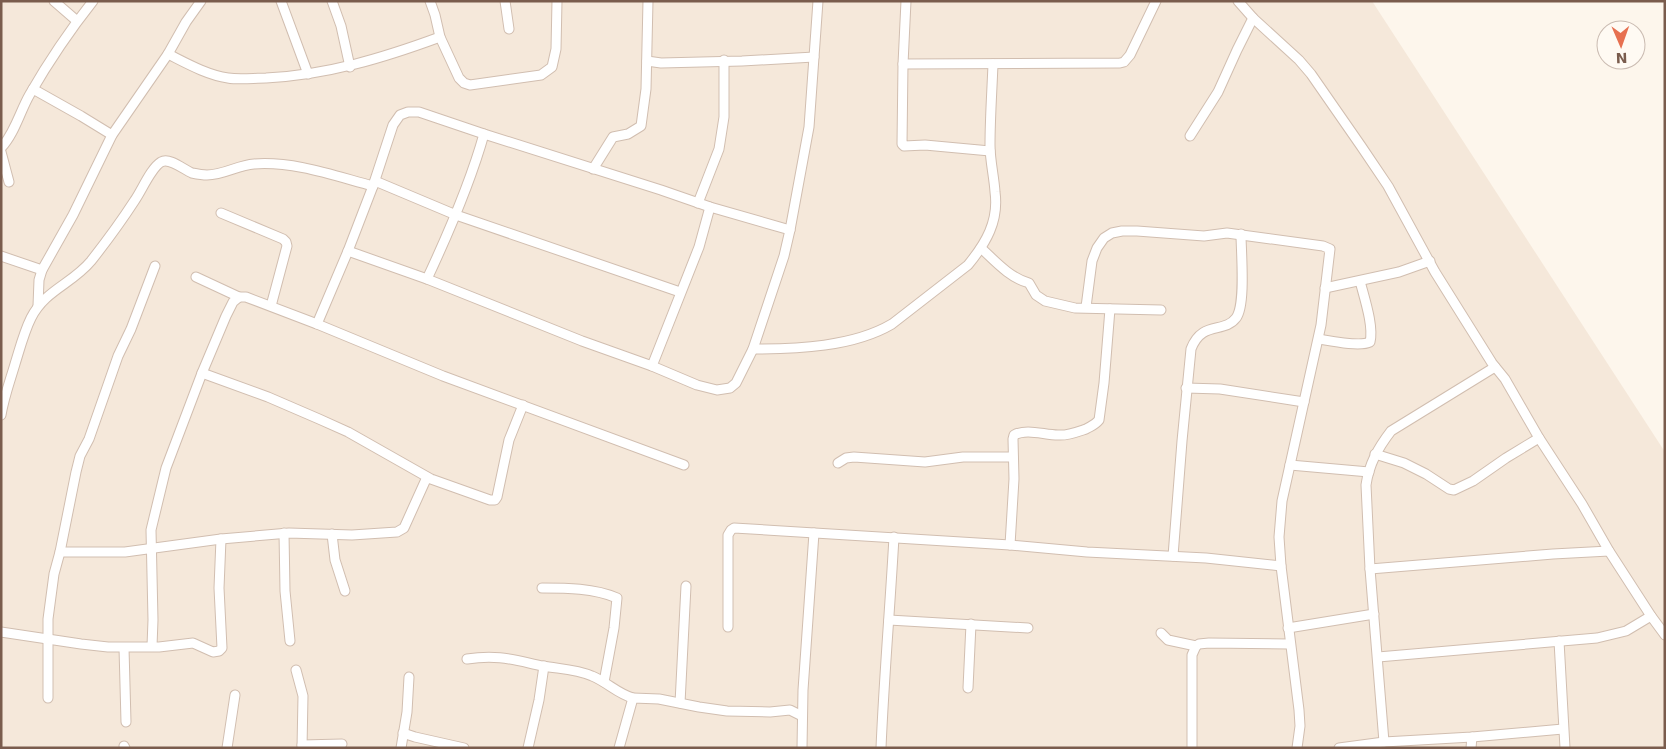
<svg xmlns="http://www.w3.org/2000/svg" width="1666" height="749" font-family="'DejaVu Sans',sans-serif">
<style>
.residential{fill:#f5e8da}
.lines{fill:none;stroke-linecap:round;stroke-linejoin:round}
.minor-casing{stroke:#d1beb0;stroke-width:11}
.minor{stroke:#fff;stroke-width:9}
</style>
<rect width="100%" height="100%" fill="#fdf6ec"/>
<polygon class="residential" points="1,1 1372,1 1665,452 1665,748 1,748"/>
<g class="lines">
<defs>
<g id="minor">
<polyline points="54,1 77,21"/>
<polyline points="281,1 308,74"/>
<polyline points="332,1 341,26 350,67"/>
<polyline points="430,1 435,15 440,37 459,78 464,83 470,85 541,75 552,67 556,49 557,1"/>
<polyline points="505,1 509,29"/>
<polyline points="906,1 903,64 902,144 904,146 925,145 990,151"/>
<polyline points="1238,1 1253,18 1299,60 1311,74 1361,146 1388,186 1435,272 1492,363 1505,379 1539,438 1582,504 1609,551 1651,616 1665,635"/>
<path d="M168 54C186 63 207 75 228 78 240 80 254 78 266 78 327 75 383 58 440 37"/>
<polyline points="647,61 661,63 742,61 814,57"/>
<polyline points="903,64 1120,63 1124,62 1130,55 1156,1"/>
<polyline points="33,89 81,116 112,135"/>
<polyline points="1190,136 1218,92 1237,50 1253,18"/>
<path d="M1 148C15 133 20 111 30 94 49 61 70 30 93 1"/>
<polyline points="1,152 9,182"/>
<polyline points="593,169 613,137 628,134 641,126 646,89 648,1"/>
<polyline points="375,181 456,215 680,292"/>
<polyline points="698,203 719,149 724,117 724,60"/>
<polyline points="221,213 283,239 286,242 287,246 271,306"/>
<path d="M981 248C995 261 1010 278 1029 283L1036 295 1045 301 1075 308 1161 310"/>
<polyline points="348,251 427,279 582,341 652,366 697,385 717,390 730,388 736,383 753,349 784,256 790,230 809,127 818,1"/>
<polyline points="1,256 42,270"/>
<polyline points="196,277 239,297 246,297 317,324 443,376 684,465"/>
<path d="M427 279C449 232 470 184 484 134L661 190 710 207 790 230"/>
<polyline points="1325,288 1399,272 1430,261"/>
<polyline points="38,306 39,280 42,270 73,215 112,135 168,54 186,22 201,1"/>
<polyline points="1086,307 1092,261 1097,248 1104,238 1112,233 1122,231 1137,231 1204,236 1227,233 1323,246 1330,249 1321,325 1282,501 1279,537 1281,566 1299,710 1300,726 1297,748"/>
<polyline points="317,324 348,251 373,186 393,125 400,115 408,112 419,112 484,134"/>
<path d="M1319 339C1331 341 1360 347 1370 342 1374 326 1364 297 1360 281"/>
<path d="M753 349C797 349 853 347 892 324L968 265C986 243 999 221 995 192 994 176 990 161 990 145 990 118 992 91 993 64"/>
<polyline points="652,366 699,247 710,207"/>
<polyline points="202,373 268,397 319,419 348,432 431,479 490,500 495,500 497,497 509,440 523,405"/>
<polyline points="1186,388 1220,389 1304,402"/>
<path d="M1 415C4 397 10 381 15 364 20 348 24 332 31 318 45 290 72 284 91 261 106 242 122 220 135 200 142 190 151 168 161 162 170 157 184 170 192 173 197 174 203 175 207 175 224 175 238 165 254 164 294 161 335 176 373 186"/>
<polyline points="1375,454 1404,463 1426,474 1449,489 1454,490 1473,481 1506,458 1539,438"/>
<polyline points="838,463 846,458 854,457 925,462 963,457 1013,457"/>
<polyline points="1290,465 1369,472"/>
<polyline points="284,533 285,591 290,641"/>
<polyline points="332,534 335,560 345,591"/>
<path d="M1010 545 1014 479 1013 439 1014 435C1027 428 1044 435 1058 435 1067 436 1077 432 1086 429 1091 426 1095 425 1099 420L1104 383 1110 309"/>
<polyline points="60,552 125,552 221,539 289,533 352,535 397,532 404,528 427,477"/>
<path d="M1173 556 1182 441 1191 349C1202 320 1224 334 1236 318 1246 305 1241 252 1241 234"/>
<polyline points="1370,569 1553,554 1609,551"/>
<path d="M542 588C566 588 594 588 617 598L614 628 604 682"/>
<polyline points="889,620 1028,628"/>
<polyline points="728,627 728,535 731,530 734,528 1010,545 1087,552 1206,558 1281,566"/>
<polyline points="1288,628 1374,614"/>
<polyline points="1,632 81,644 108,647 159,647 193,643 213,652 219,651 222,648 219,588 221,539"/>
<polyline points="1161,633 1168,640 1196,646 1199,644 1209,643 1289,644"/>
<polyline points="1559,641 1565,748"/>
<polyline points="152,646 153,620 151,530 166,468 202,373 226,316 233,302 239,297"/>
<polyline points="124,648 126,722"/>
<polyline points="1378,657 1597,638 1626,631 1651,616"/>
<path d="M467 659C498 654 514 660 543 666 560 669 576 669 592 676 607 682 618 694 633 698"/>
<polyline points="296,670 303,696 302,748"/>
<polyline points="968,688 971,624"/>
<polyline points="48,698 48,619 54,574 60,552 76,472 80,456 89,439 118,356 131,329 155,266"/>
<polyline points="680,703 686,586"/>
<polyline points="403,733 415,737 464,748"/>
<path d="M1384 742 1370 569 1366 485C1369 464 1378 448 1391 431L1495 367"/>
<polyline points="302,745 342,744"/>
<polyline points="124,746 125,748"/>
<polyline points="227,748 235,695"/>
<polyline points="401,748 407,712 409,677"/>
<polyline points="528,748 539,700 544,666"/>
<polyline points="619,748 633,698 659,699 699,707 727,711 770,712 790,710 802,716"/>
<polyline points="802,748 803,690 814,533"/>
<path d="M881 748C884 677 890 608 894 537"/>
<polyline points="1192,748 1192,655 1196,646"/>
<polyline points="1339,748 1384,742 1472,737 1563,729"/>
<polyline points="1471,748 1472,737"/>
</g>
</defs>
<use href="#minor" class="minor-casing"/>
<use href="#minor" class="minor"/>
</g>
<rect width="1666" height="749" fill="none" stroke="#7a5c4d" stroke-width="5"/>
<g transform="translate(1621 45) rotate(178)"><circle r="24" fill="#fffaf3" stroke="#cabbb1"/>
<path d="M0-4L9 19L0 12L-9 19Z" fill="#e77050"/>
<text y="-8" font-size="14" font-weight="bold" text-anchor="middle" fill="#7a5c4d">N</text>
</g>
</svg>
